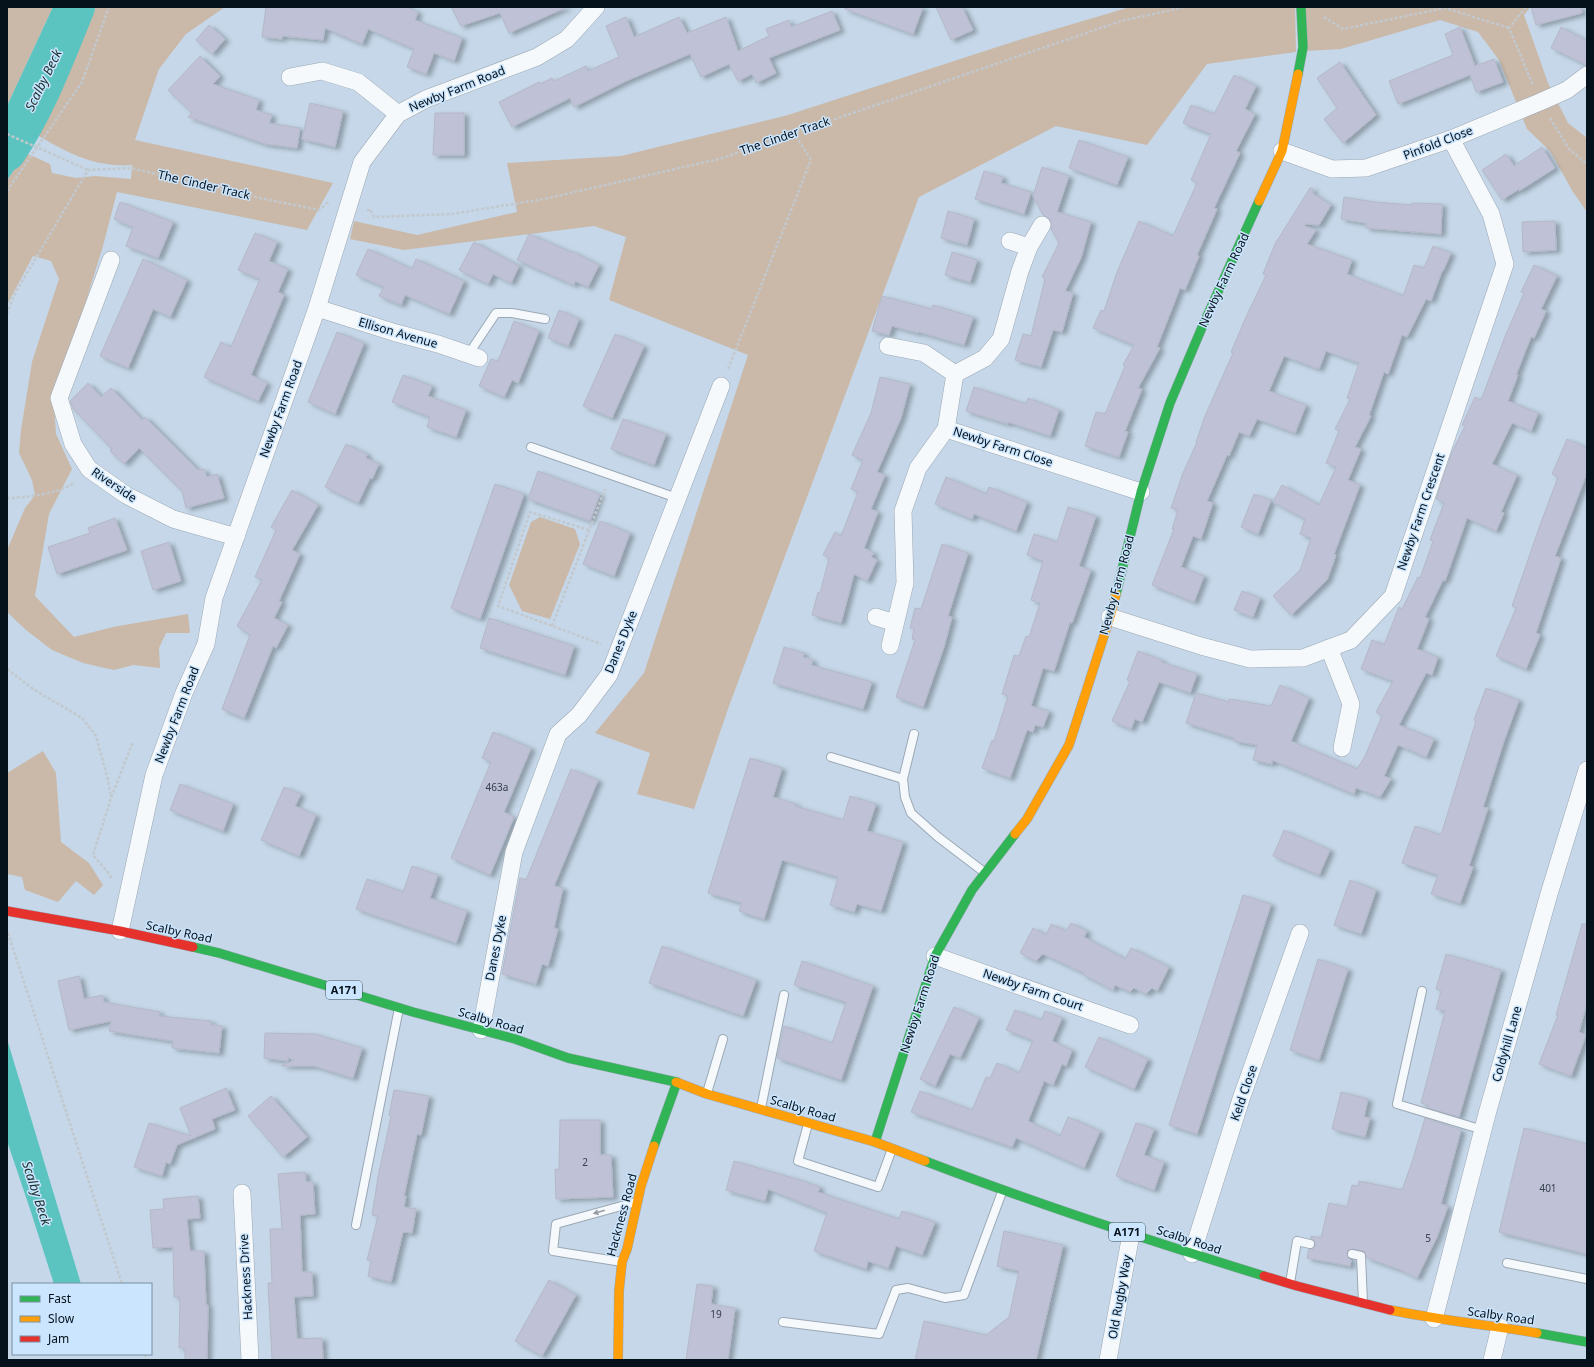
<svg xmlns="http://www.w3.org/2000/svg" width="1594" height="1367" font-family="'Noto Sans',sans-serif">
<style>
.green{fill:#cab9a9}
.water{fill:#5bc4c0}
.lines{fill:none;stroke-linecap:round;stroke-linejoin:round}
.river{stroke:#5bc4c0;stroke-width:38}
.building{fill:#bfc1d6;stroke:#b4b9c8;filter:url(#shadow)}
.lane-casing{stroke:#9ba8b5;stroke-width:10}
.street-casing{stroke:#9ba8b5;stroke-width:18}
.fast-casing{stroke:#9ba8b5;stroke-width:10}
.slow-casing{stroke:#9ba8b5;stroke-width:10}
.jam-casing{stroke:#9ba8b5;stroke-width:10}
.path{stroke:#c2c8cd;stroke-width:2.5;stroke-dasharray:3 2;stroke-linecap:butt}
.lane{stroke:#f6f9fc;stroke-width:8}
.street{stroke:#f6f9fc;stroke-width:17}
.fast{stroke:#30b455;stroke-width:9}
.slow{stroke:#ff9f0a;stroke-width:9}
.jam{stroke:#e5322d;stroke-width:9}
.path-bridge{stroke:#c2c8cd;stroke-width:2.5;stroke-dasharray:3 2;stroke-linecap:butt}
.oneway{fill:#969ca2}
.labels{text-anchor:middle;stroke-width:3;stroke-linejoin:round;paint-order:stroke}
.number-label{font-size:10px;fill:#36404d}
.shield{fill:#cae5fd;stroke:#40515f;stroke-width:1}
.shield-label{font-size:11px;font-weight:bold;fill:#05111b}
.street-label{font-size:12px;fill:#05111b;stroke:#cae5fd}
.water-label{font-size:13px;font-style:italic;fill:#182f2c;stroke:#cae5fd}
</style>
<defs>
<filter id="shadow"><feDropShadow dx="4.5" dy="2.5" stdDeviation="2" flood-color="#0004"/></filter>
</defs>
<rect width="100%" height="100%" fill="#c5d7e8"/>
<g class="green">
<polygon points="7,7 53,7 7,106"/>
<path d="M94 7H225L186 34 159 69 135 140 333 183 307 230 117 192 103 246 54 405 56 434 72 469 49 514 35 596 74 637 113 627 188 614 190 633H166L159 648 160 668 133 665 114 670 83 663 52 650 26 630 7 612V550L25 508 35 495 32 480 19 453 21 430 32 362 59 279 51 261 33 256 7 305V180L26 153 50 164 52 173 76 178 95 176 131 179 132 165C124 165 115 166 107 164 82 161 58 147 37 135L78 51Z"/>
<polygon points="1130,7 1295,7 1296,52 1207,64 1147,145 1056,126 919,197 729,706 694,809 637,794 650,753 595,733 644,673 748,355 609,300 626,237 594,226 404,250 350,239 354,221 417,235 517,212 507,163 621,156 788,115 1022,39"/>
<polygon points="1306,7 1530,7 1524,15 1548,83 1568,123 1587,138 1587,212 1573,192 1550,151 1527,129 1499,60 1478,32 1440,20 1341,49 1306,51"/>
<polygon points="540,517 575,529 580,544 550,619 522,611 509,585 531,522"/>
<polygon points="43,751 56,773 61,842 89,863 103,885 94,895 76,881 58,902 25,890 22,877 7,874 7,773"/>
</g>
<g class="water">
<polygon points="53,7 94,7 78,51 32,144 7,133 7,106"/>
<polygon points="7,135 31,146 7,180"/>
<polygon points="7,1039 81,1284 54,1284 30,1209 7,1141"/>
</g>
<g class="lines">
<path class="river" d="M7 152C37 108 56 56 76 7"/>
</g>
<g class="building">
<polygon points="266,7 407,7 418,12 415,20 462,38 454,61 434,53 426,74 407,67 414,49 368,29 362,44 325,28 323,40 282,36 282,39 262,37"/>
<polygon points="451,7 567,7 509,33 500,13 461,26"/>
<polygon points="845,7 923,7 913,34 845,9"/>
<polygon points="936,7 962,7 973,30 951,40"/>
<polygon points="1531,7 1581,7 1582,13 1536,25"/>
<polygon points="832,11 840,30 769,58 776,73 756,83 752,74 738,81 729,64 701,77 690,54 626,81 574,107 570,98 512,127 499,102 539,82 540,84 552,78 554,81 586,66 588,71 619,57 606,26 626,17 634,37 679,17 687,33 726,17 738,51 769,36 766,29 789,20 791,27"/>
<polygon points="209,25 225,39 212,54 196,40"/>
<polygon points="1460,27 1475,66 1494,59 1503,82 1476,92 1470,75 1398,104 1389,81 1453,55 1445,34"/>
<polygon points="1561,27 1587,41 1587,65 1551,48"/>
<polygon points="200,56 220,76 213,84 259,100 256,110 272,115 269,123 300,128 297,148 265,144 188,117 192,113 168,90"/>
<polygon points="1340,62 1376,115 1343,143 1324,119 1337,108 1317,78"/>
<polygon points="1234,75 1256,86 1245,109 1255,114 1236,151 1240,153 1214,208 1217,209 1197,255 1199,256 1185,290 1180,288 1157,347 1160,348 1138,388 1142,389 1125,431 1128,432 1119,457 1085,446 1096,412 1105,414 1125,366 1123,365 1134,345 1093,328 1101,310 1104,311 1117,272 1139,221 1173,236 1197,183 1191,180 1211,134 1183,123 1191,105 1214,114"/>
<polygon points="310,103 343,111 335,147 302,139"/>
<polygon points="435,113 464,113 464,155 433,155"/>
<polygon points="1079,140 1128,157 1117,185 1069,168"/>
<polygon points="1542,147 1555,168 1519,191 1519,189 1502,200 1482,170 1506,154 1514,166"/>
<polygon points="1042,167 1069,176 1057,212 1091,222 1081,258 1065,291 1073,293 1062,332 1053,330 1041,367 1015,360 1023,334 1031,336 1045,279 1042,277 1059,243 1051,229 1051,220 1047,217 1043,215 1033,196"/>
<polygon points="984,171 1003,177 1001,183 1031,192 1024,214 975,199"/>
<polygon points="1310,188 1313,188 1312,193 1331,205 1319,225 1305,224 1305,226 1316,230 1307,244 1352,260 1347,274 1403,296 1414,265 1424,268 1433,246 1451,253 1443,271 1442,271 1431,301 1426,299 1407,337 1402,335 1388,374 1384,372 1369,415 1371,416 1355,447 1361,449 1348,480 1360,485 1334,554 1336,555 1327,580 1291,615 1273,596 1300,570 1311,538 1300,534 1305,519 1273,502 1282,485 1319,505 1336,467 1326,463 1339,431 1335,429 1350,399 1347,398 1359,363 1326,351 1319,369 1284,356 1269,391 1306,405 1295,433 1257,419 1249,436 1239,432 1229,456 1227,455 1207,501 1213,503 1201,539 1193,536 1181,567 1204,576 1194,602 1152,585 1174,529 1172,529 1178,510 1171,508 1183,473 1197,442 1196,442 1205,416 1233,353 1231,352 1246,317 1266,275 1263,274 1275,244"/>
<polygon points="1344,197 1374,202 1412,205 1412,203 1442,204 1441,234 1366,228 1366,223 1341,219"/>
<polygon points="120,202 173,222 158,258 126,246 133,227 114,219"/>
<polygon points="948,211 974,219 967,245 941,238"/>
<polygon points="1555,221 1556,250 1523,252 1522,222"/>
<polygon points="255,233 277,242 269,261 288,269 278,292 284,295 251,375 267,383 258,401 204,377 221,342 231,347 260,279 238,270"/>
<polygon points="529,234 571,252 571,251 599,265 588,287 575,281 574,285 517,260"/>
<polygon points="474,242 519,266 511,283 493,274 488,284 459,270"/>
<polygon points="368,249 412,269 416,259 464,281 449,314 405,295 401,305 379,296 384,287 356,275"/>
<polygon points="952,252 977,260 970,282 945,275"/>
<polygon points="143,259 187,280 170,317 153,309 128,368 100,356"/>
<polygon points="1534,265 1557,276 1541,309 1546,311 1534,338 1531,337 1516,375 1518,375 1508,401 1538,413 1531,431 1512,423 1492,464 1517,475 1501,512 1504,513 1496,531 1467,518 1445,581 1443,580 1425,617 1429,619 1417,649 1438,657 1432,675 1426,673 1399,725 1434,739 1426,757 1398,745 1384,776 1391,779 1380,797 1356,788 1354,794 1272,760 1272,764 1253,760 1257,745 1234,741 1234,738 1186,723 1196,693 1229,702 1229,699 1271,706 1280,685 1309,698 1291,741 1357,769 1365,756 1382,716 1376,712 1393,681 1361,669 1372,640 1384,645 1399,607 1402,609 1418,577 1420,578 1433,541 1430,540 1444,503 1436,499 1452,452 1465,426 1462,425 1475,397 1481,400 1506,334 1524,293 1521,292"/>
<polygon points="882,296 932,309 933,305 973,317 964,345 919,332 918,333 892,326 889,335 872,331"/>
<polygon points="559,310 579,319 568,346 548,338"/>
<polygon points="514,321 539,331 518,383 512,380 504,397 479,386 491,359 498,361"/>
<polygon points="337,332 364,343 335,414 308,402"/>
<polygon points="615,334 644,346 612,418 583,406"/>
<polygon points="403,375 432,386 428,396 466,410 456,437 427,427 430,417 392,402"/>
<polygon points="880,377 910,384 901,418 877,472 885,475 871,509 878,512 864,548 874,553 871,557 877,560 867,581 854,574 841,623 812,615 818,592 820,593 829,558 823,555 835,532 841,536 858,492 851,489 863,460 852,455 871,413"/>
<polygon points="88,383 101,397 111,388 142,420 145,417 198,470 204,469 207,477 217,474 224,498 186,508 182,491 139,448 124,464 110,451 112,449 73,409 70,401"/>
<polygon points="974,387 1026,404 1028,398 1059,410 1050,436 1008,422 1008,424 966,411"/>
<polygon points="623,419 666,434 654,465 611,449"/>
<polygon points="1567,439 1587,448 1587,473 1555,556 1561,558 1536,633 1540,635 1526,669 1496,656 1516,608 1512,606 1540,525 1558,477 1552,474"/>
<polygon points="346,444 367,454 366,458 379,464 372,479 370,478 358,503 325,487"/>
<polygon points="538,471 600,494 590,521 528,499"/>
<polygon points="946,477 986,494 989,487 1027,502 1016,531 974,514 972,519 935,504"/>
<polygon points="495,484 524,494 480,619 451,608"/>
<polygon points="292,490 318,505 292,550 300,554 279,601 282,602 274,618 288,625 276,648 273,646 244,718 222,709 250,635 237,626 262,580 255,577 276,530 271,527"/>
<polygon points="1254,494 1271,500 1258,534 1241,527"/>
<polygon points="1068,507 1096,516 1079,566 1091,570 1072,623 1070,622 1054,671 1043,668 1031,706 1049,711 1043,727 1035,725 1033,732 1027,730 1010,778 982,768 992,740 994,741 1008,696 1002,694 1014,655 1019,656 1026,636 1029,637 1040,603 1031,600 1043,561 1027,555 1034,534 1057,542"/>
<polygon points="115,518 127,550 57,574 48,547 90,533 88,528"/>
<polygon points="600,521 630,533 614,576 583,564"/>
<polygon points="169,542 181,581 153,590 141,551"/>
<polygon points="942,544 968,553 948,616 952,617 944,647 923,707 896,697 915,640 912,639 914,629 910,628 915,608 921,609"/>
<polygon points="1242,591 1260,598 1253,617 1234,610"/>
<polygon points="489,618 574,646 565,675 480,648"/>
<polygon points="784,647 804,653 803,657 813,660 811,665 872,682 863,709 773,683"/>
<polygon points="1138,651 1162,660 1161,662 1197,674 1190,693 1159,682 1142,722 1135,719 1131,729 1112,721 1130,681 1127,680"/>
<polygon points="1486,688 1519,700 1504,741 1483,807 1488,808 1469,866 1473,867 1460,903 1431,894 1438,875 1402,863 1415,826 1441,835 1476,721 1474,720"/>
<polygon points="493,732 531,748 504,812 514,817 490,875 451,858 491,762 482,758"/>
<polygon points="750,758 782,768 773,797 796,804 795,806 843,820 850,796 876,804 867,831 903,842 881,911 857,904 854,912 830,905 838,877 782,860 764,919 739,911 742,903 708,893"/>
<polygon points="571,769 598,780 554,886 563,888 554,928 558,929 548,966 542,964 536,984 502,974 520,878 526,880"/>
<polygon points="180,784 233,804 223,831 170,810"/>
<polygon points="284,787 301,794 295,806 316,815 299,856 261,840"/>
<polygon points="1284,830 1330,850 1319,875 1273,856"/>
<polygon points="412,866 438,875 430,898 467,911 456,943 356,909 367,879 403,892"/>
<polygon points="1350,880 1376,890 1361,934 1334,925"/>
<polygon points="1243,895 1271,904 1197,1134 1169,1125"/>
<polygon points="1071,923 1087,931 1084,937 1125,959 1131,948 1169,967 1157,991 1152,988 1146,994 1134,988 1130,992 1115,985 1113,990 1082,974 1084,973 1043,954 1036,961 1020,953 1033,928 1046,935 1051,924 1066,931"/>
<polygon points="1582,924 1587,924 1587,1003 1579,1032 1586,1035 1571,1076 1539,1064 1558,1015 1556,1015"/>
<polygon points="662,946 756,980 743,1016 649,983"/>
<polygon points="1446,954 1501,970 1459,1117 1428,1108 1428,1105 1421,1103 1445,1011 1436,1009 1441,991 1436,989"/>
<polygon points="1318,959 1348,969 1319,1060 1290,1050"/>
<polygon points="802,961 873,986 841,1080 777,1058 784,1026 832,1043 846,1002 794,985"/>
<polygon points="79,976 84,999 102,995 104,1002 160,1012 159,1016 211,1021 211,1025 222,1026 219,1053 172,1048 173,1041 109,1031 111,1021 69,1030 58,981"/>
<polygon points="954,1007 979,1018 960,1058 950,1054 935,1086 920,1079"/>
<polygon points="1015,1010 1041,1020 1045,1011 1062,1018 1052,1041 1072,1050 1066,1066 1062,1064 1053,1085 1044,1081 1028,1121 1060,1136 1068,1117 1100,1131 1084,1168 1016,1138 1012,1147 911,1112 920,1091 972,1110 986,1077 990,1078 997,1063 1019,1073 1033,1040 1006,1030"/>
<polygon points="265,1033 315,1034 362,1048 353,1078 314,1066 281,1066 294,1060 288,1058 288,1061 264,1058"/>
<polygon points="1099,1037 1148,1059 1134,1089 1085,1067"/>
<polygon points="226,1088 235,1110 212,1119 215,1129 177,1145 170,1164 166,1162 162,1176 134,1167 149,1123 191,1136 180,1108"/>
<polygon points="394,1090 429,1096 421,1135 417,1134 404,1196 406,1196 404,1207 416,1209 412,1233 403,1232 391,1282 368,1276 371,1261 367,1260 378,1216 372,1215 378,1177 391,1116 389,1115"/>
<polygon points="1341,1092 1368,1099 1364,1117 1370,1118 1365,1137 1332,1129"/>
<polygon points="271,1096 307,1137 283,1157 248,1116"/>
<polygon points="1425,1118 1461,1130 1441,1204 1448,1206 1437,1237 1417,1278 1401,1270 1367,1258 1364,1251 1353,1249 1348,1250 1347,1253 1348,1258 1351,1260 1350,1266 1307,1258 1309,1249 1314,1248 1315,1245 1314,1240 1311,1239 1311,1236 1321,1238 1329,1203 1347,1207 1352,1185 1358,1186 1359,1181 1402,1190 1412,1162"/>
<polygon points="560,1120 600,1120 600,1155 611,1155 613,1197 556,1199 555,1169 559,1170"/>
<polygon points="1136,1123 1154,1129 1144,1155 1164,1162 1154,1190 1116,1176"/>
<polygon points="1524,1128 1587,1144 1587,1254 1499,1232"/>
<polygon points="734,1161 800,1180 820,1187 818,1192 899,1219 902,1211 935,1222 922,1255 896,1246 888,1268 868,1261 866,1269 814,1251 827,1213 768,1189 765,1201 726,1190"/>
<polygon points="305,1172 306,1182 313,1182 315,1214 300,1215 302,1272 312,1272 313,1296 294,1297 297,1339 322,1338 323,1360 272,1360 268,1283 272,1283 270,1229 282,1229 278,1174"/>
<polygon points="198,1196 200,1218 187,1219 190,1251 204,1251 206,1305 208,1305 207,1360 185,1360 185,1348 179,1348 180,1297 174,1297 173,1247 153,1248 150,1210 164,1209 163,1199"/>
<polygon points="1004,1231 1063,1245 1036,1360 915,1360 924,1321 986,1335 1009,1317 1019,1271 997,1266"/>
<polygon points="549,1280 576,1295 542,1356 515,1341"/>
<polygon points="697,1284 713,1286 711,1304 735,1308 728,1360 686,1360"/>
</g>
<g class="lines">
<defs>
<g id="lane">
<polyline points="468,355 496,313 512,313 545,319"/>
<polyline points="531,447 677,498"/>
<polyline points="831,757 903,779 905,797 911,813 938,837 984,872"/>
<polyline points="903,779 914,734"/>
<polyline points="1422,991 1397,1104 1483,1130"/>
<polyline points="707,1093 723,1039"/>
<polyline points="761,1108 784,995"/>
<polyline points="808,1124 798,1161 878,1187 892,1149"/>
<polyline points="356,1225 399,1008"/>
<polyline points="1352,1254 1361,1256 1363,1303"/>
<polyline points="622,1262 553,1251 556,1224 636,1202"/>
<polyline points="1507,1263 1587,1279"/>
<polyline points="1290,1283 1297,1241 1310,1244"/>
<polyline points="783,1322 879,1334 896,1290 908,1288 945,1298 964,1295 1002,1192"/>
</g>
<g id="street">
<polyline points="290,77 322,71 358,82 398,114"/>
<polyline points="1282,151 1332,169 1366,168 1451,139 1540,102 1567,90 1587,75"/>
<polyline points="1010,241 1029,247"/>
<polyline points="111,260 59,398 73,444 89,469 126,495 173,519 236,537"/>
<polyline points="317,308 396,333 438,344 479,358"/>
<polyline points="888,346 924,353 955,374 946,429"/>
<polyline points="955,374 985,358 1001,339 1020,271 1029,247 1042,225"/>
<polyline points="876,617 895,623"/>
<polyline points="1110,617 1201,646 1250,659 1303,658 1351,640 1393,596 1505,264 1491,214 1451,139"/>
<polyline points="890,646 905,583 903,511 918,468 946,429 1141,492"/>
<polyline points="1329,648 1351,704 1342,748"/>
<polyline points="120,931 154,775 184,693 206,644 214,598 317,308 362,162 398,114 426,99 537,57 567,39 596,7"/>
<polyline points="935,956 1130,1025"/>
<polyline points="481,1030 514,852 558,734 579,715 609,675 721,386"/>
<polyline points="242,1193 250,1360"/>
<polyline points="1192,1254 1241,1099 1300,933"/>
<polyline points="1434,1319 1487,1114 1549,894 1587,770"/>
<polyline points="1108,1360 1131,1234"/>
<polyline points="1492,1360 1500,1327"/>
</g>
<g id="fast">
<polyline points="1298,74 1303,47 1301,7"/>
<polyline points="1116,594 1141,492 1170,403 1203,325 1259,201"/>
<polyline points="193,947 219,953 413,1012 515,1039 568,1058 676,1082"/>
<polyline points="875,1142 935,956 972,890 1015,834"/>
<polyline points="654,1146 677,1082"/>
<path d="M925 1161C1037 1204 1150 1241 1264 1276"/>
<polyline points="1537,1333 1587,1342"/>
</g>
<g id="slow">
<polyline points="1259,201 1282,151 1298,74"/>
<polyline points="1015,834 1027,819 1069,745 1110,617 1116,594"/>
<polyline points="676,1082 707,1094 875,1142 925,1161"/>
<path d="M1390 1310C1439 1320 1488 1325 1537 1333"/>
<polyline points="618,1360 619,1291 622,1262 627,1249 641,1186 654,1146"/>
</g>
<g id="jam">
<polyline points="7,911 120,931 193,947"/>
<polyline points="1264,1276 1297,1286 1390,1310"/>
</g>
</defs>
<use href="#lane" class="lane-casing"/>
<use href="#street" class="street-casing"/>
<use href="#fast" class="fast-casing"/>
<use href="#slow" class="slow-casing"/>
<use href="#jam" class="jam-casing"/>
<g class="path">
<polyline points="1526,7 1509,28 1533,85"/>
<polyline points="1324,17 1343,29 1445,8 1509,28"/>
<polyline points="1550,118 1569,149 1587,164"/>
<polyline points="7,191 82,82 109,7"/>
<polyline points="367,211 370,209 374,217 452,214 544,199 719,159 1121,21 1185,7"/>
<polyline points="7,314 14,295 88,170 131,168 245,195 319,210 328,202 329,204"/>
<polyline points="728,369 811,160 794,133"/>
<path d="M7 498C24 498 63 493 75 482"/>
<polyline points="589,530 530,512 498,606 601,644"/>
<polyline points="552,626 605,489"/>
<polyline points="7,669 33,689 82,718 96,736 108,780 111,797"/>
<polyline points="111,878 109,874 93,855 111,798 133,742"/>
<polyline points="8,933 122,1284"/>
<polyline points="145,1354 146,1360"/>
</g>
<use href="#lane" class="lane"/>
<use href="#street" class="street"/>
<use href="#fast" class="fast"/>
<use href="#slow" class="slow"/>
<use href="#jam" class="jam"/>
<polyline class="path-bridge" points="7,134 88,170"/>
</g>
<defs><path id="oneway-solid" d="M-6-.8H1V-3.2L6.5 0L1 3.2V.8H-6Z"/></defs>
<use class="oneway" href="#oneway-solid" transform="translate(599 1212) rotate(164)"/>
<g class="labels">
<g class="number-label">
<text x="497" y="791">463a</text>
<text x="585" y="1166">2</text>
<text x="1548" y="1192">401</text>
<text x="1428" y="1242">5</text>
<text x="716" y="1318">19</text>
</g>
<g class="shield">
<rect x="326" y="981" width="36" height="18" rx="3"/>
<rect x="1109" y="1223" width="36" height="18" rx="3"/>
</g>
<g class="shield-label">
<text x="344" y="994">A171</text>
<text x="1127" y="1236">A171</text>
</g>
<g class="street-label">
<text transform="translate(457 89) rotate(-22)" y="4">Newby Farm Road</text>
<text transform="translate(785 136) rotate(-19)" y="4">The Cinder Track</text>
<text transform="translate(1438 143) rotate(-21)" y="4">Pinfold Close</text>
<text transform="translate(204 185) rotate(13)" y="4">The Cinder Track</text>
<text transform="translate(1224 280) rotate(-65)" y="4">Newby Farm Road</text>
<text transform="translate(398 333) rotate(16)" y="4">Ellison Avenue</text>
<text transform="translate(281 409) rotate(-70)" y="4">Newby Farm Road</text>
<text transform="translate(1003 447) rotate(18)" y="4">Newby Farm Close</text>
<text transform="translate(114 485) rotate(34)" y="4">Riverside</text>
<text transform="translate(1421 512) rotate(-71)" y="4">Newby Farm Crescent</text>
<text transform="translate(1117 585) rotate(-75)" y="4">Newby Farm Road</text>
<text transform="translate(621 642) rotate(-68)" y="4">Danes Dyke</text>
<text transform="translate(177 715) rotate(-69)" y="4">Newby Farm Road</text>
<text transform="translate(179 932) rotate(12)" y="4">Scalby Road</text>
<text transform="translate(496 948) rotate(-79)" y="4">Danes Dyke</text>
<text transform="translate(1033 990) rotate(19)" y="4">Newby Farm Court</text>
<text transform="translate(920 1004) rotate(-72)" y="4">Newby Farm Road</text>
<text transform="translate(491 1021) rotate(16)" y="4">Scalby Road</text>
<text transform="translate(1507 1044) rotate(-74)" y="4">Coldyhill Lane</text>
<text transform="translate(1244 1093) rotate(-71)" y="4">Keld Close</text>
<text transform="translate(803 1109) rotate(16)" y="4">Scalby Road</text>
<text transform="translate(622 1215) rotate(-75)" y="4">Hackness Road</text>
<text transform="translate(1189 1240) rotate(18)" y="4">Scalby Road</text>
<text transform="translate(246 1277) rotate(-93)" y="4">Hackness Drive</text>
<text transform="translate(1120 1297) rotate(-80)" y="4">Old Rugby Way</text>
<text transform="translate(1501 1316) rotate(8)" y="4">Scalby Road</text>
</g>
<g class="water-label">
<text transform="translate(43 80) rotate(-64)" y="5">Scalby Beck</text>
<text transform="translate(37 1193) rotate(72)" y="5">Scalby Beck</text>
</g>
</g>
<rect width="1594" height="1367" fill="none" stroke="#05111b" stroke-width="16"/>
<rect x="12" y="1283" width="140" height="72" fill="#cae5fd" stroke="#7b90a3"/>
<rect x="20" y="1296" width="20" height="6" fill="#30b455" stroke="#7b90a3"/>
<text x="48" y="1303" font-size="12" fill="#05111b">Fast</text>
<rect x="20" y="1316" width="20" height="6" fill="#ff9f0a" stroke="#7b90a3"/>
<text x="48" y="1323" font-size="12" fill="#05111b">Slow</text>
<rect x="20" y="1336" width="20" height="6" fill="#e5322d" stroke="#7b90a3"/>
<text x="48" y="1343" font-size="12" fill="#05111b">Jam</text>
</svg>
